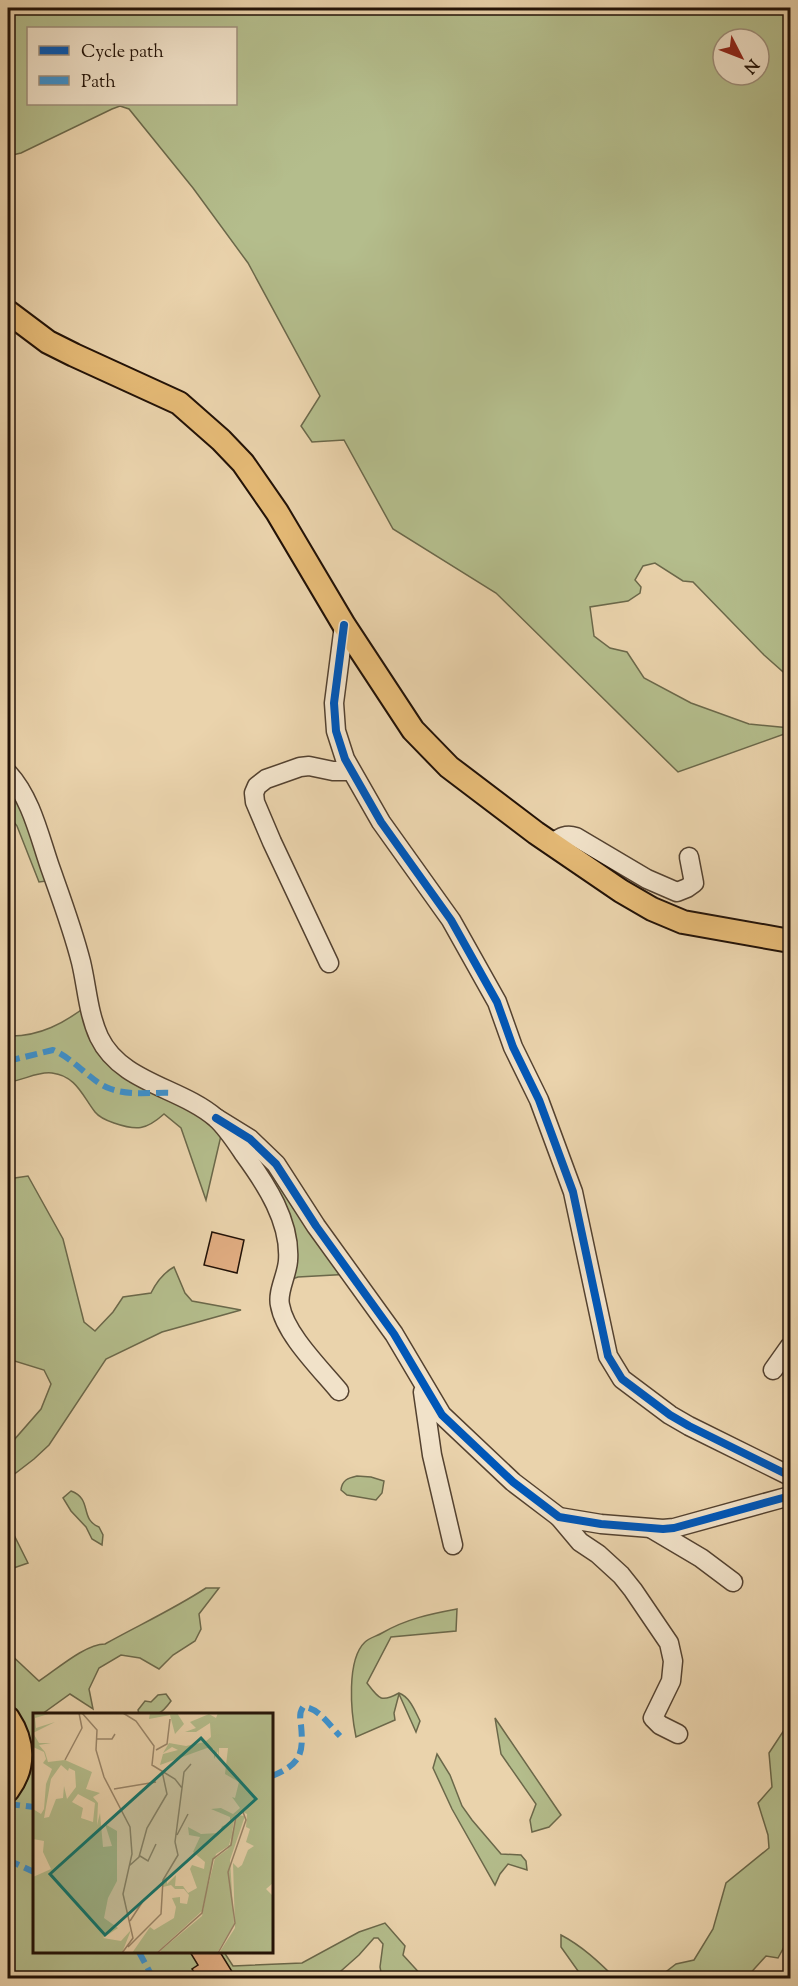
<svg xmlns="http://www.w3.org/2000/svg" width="798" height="1986" font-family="'Sorts Mill Goudy',serif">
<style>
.green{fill:#b4bd8c;stroke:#6b684a;stroke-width:1.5;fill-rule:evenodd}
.building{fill:#e1ad82;stroke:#221207;stroke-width:1.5}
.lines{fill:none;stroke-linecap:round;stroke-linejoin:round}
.minor-casing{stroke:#544230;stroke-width:21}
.major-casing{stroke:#221207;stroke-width:26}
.minor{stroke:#f1e2c9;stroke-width:18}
.major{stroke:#e5ba76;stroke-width:22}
.quiet{stroke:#3b92d1;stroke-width:6;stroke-dasharray:12 6;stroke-linecap:butt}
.cycleway-casing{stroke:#f1e2c9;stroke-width:11}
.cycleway{stroke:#0057b8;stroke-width:8}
.inset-road{fill:none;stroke:#9a866a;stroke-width:1.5}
.view{fill:#0f766e;fill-opacity:0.15;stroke:#0f766e;stroke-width:3}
.inset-edge{fill:none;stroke:#221207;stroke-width:3}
</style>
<rect width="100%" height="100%" fill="#ead3ac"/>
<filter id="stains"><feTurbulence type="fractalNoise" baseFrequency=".00333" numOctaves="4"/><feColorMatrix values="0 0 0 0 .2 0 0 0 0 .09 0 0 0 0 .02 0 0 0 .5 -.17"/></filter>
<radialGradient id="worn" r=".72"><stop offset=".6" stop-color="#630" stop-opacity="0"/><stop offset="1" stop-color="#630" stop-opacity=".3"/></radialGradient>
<g class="green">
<path d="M8 8H790V678L764 655 693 582 683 581 655 563 643 566 635 580 641 587 640 593 628 601 590 607 594 636 610 648 627 652 644 678 691 703 749 724 790 728V732L678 772 496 593 393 529 344 440 312 442 301 426 320 396 248 263 193 188 129 109 120 106 112 109 21 153 8 156ZM236 28V104H28V28ZM723 39H759V75H723Z"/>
<polygon points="8,773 55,880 39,882 17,826 8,814"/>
<path d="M89 1004 107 1050 250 1139 351 1274 298 1277 284 1282 287 1239 223 1127 206 1200 181 1128 164 1114C146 1130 137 1131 114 1123 108 1121 99 1117 95 1112 82 1095 76 1076 52 1073 37 1071 23 1081 8 1082V1036C39 1037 65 1023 89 1004Z"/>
<path d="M28 1176 63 1239 84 1322 95 1331 113 1312 123 1297 151 1293C157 1281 163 1273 174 1267L185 1293 192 1301 241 1310 162 1332 106 1359 49 1445 34 1459 8 1479V1443L13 1441 41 1409 51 1384 44 1370 8 1359V1179Z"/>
<path d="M357 1476 371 1477 384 1481 382 1493 376 1500 347 1495 341 1490C342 1480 348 1478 357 1476Z"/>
<path d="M71 1491C93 1499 79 1519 99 1527L103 1535 102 1545 92 1539 86 1527 71 1511 63 1498Z"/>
<polygon points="8,1523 28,1563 8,1570"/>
<path d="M206 1588H219L199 1614 201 1629 195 1641 173 1655 159 1669 140 1658 121 1655 99 1668 89 1689 93 1709 70 1694 42 1714H34V1952H224L233 1966 302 1963 359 1932 385 1923 405 1946 403 1955 424 1978H382L380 1967 383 1944 378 1938H374L359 1955 333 1978H8V1806C49 1767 31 1739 8 1698 4 1691 8 1662 8 1652L39 1681C56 1670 85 1644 105 1644 139 1625 174 1609 206 1588Z"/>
<path d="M457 1609 456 1631 391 1637 367 1683C379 1699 381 1703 399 1693 410 1697 415 1711 420 1721L416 1732 399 1694 394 1713 395 1720 356 1737C351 1713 346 1660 365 1642 369 1638 377 1636 382 1633 406 1619 430 1614 457 1609Z"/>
<path d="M166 1694 171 1701C160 1716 158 1715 139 1714L138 1710 145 1701 151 1702 158 1695Z"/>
<polygon points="495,1718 561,1815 549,1827 532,1832 530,1820 536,1804 501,1754"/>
<polygon points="790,1721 790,1936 778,1958 766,1956 746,1978 658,1978 676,1964 694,1960 713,1929 726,1883 769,1848 768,1835 758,1803 772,1787 769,1753"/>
<polygon points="437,1754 450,1775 462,1806 472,1820 501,1854 521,1855 526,1861 527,1870 508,1864 500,1874 495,1885 452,1809 433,1768"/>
<path d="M561 1935C582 1946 599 1962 615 1978H583L561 1947Z"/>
</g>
<g class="building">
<polygon points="212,1232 244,1240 237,1273 204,1265"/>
<polygon points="190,1952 220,1952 236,1978 198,1978 192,1969 198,1965"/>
</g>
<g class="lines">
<defs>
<g id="minor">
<polyline points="344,625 334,703 336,731 345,759 381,822 451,920 497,1002 513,1047 539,1100 573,1192 608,1356 622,1379 670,1415 689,1426 790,1476"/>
<path d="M8 773C31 798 39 835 50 867 61 898 73 930 81 962 87 987 88 1013 99 1037 121 1083 180 1087 216 1118 227 1128 236 1142 244 1154 266 1184 291 1222 288 1261 287 1275 277 1292 280 1305 285 1334 320 1368 339 1391"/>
<path d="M552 843C561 837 566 834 576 837L647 879 677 892 687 888 694 883 689 857"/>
<polyline points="329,963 272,842 255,802 254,793 257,786 266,779 300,767 309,766 333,771 350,771"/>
<polyline points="216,1118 250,1139 276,1164 316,1226 394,1334 442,1415 513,1482 559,1517 601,1524 663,1529 674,1528 790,1496"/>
<polyline points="773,1370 790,1346"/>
<polyline points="423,1392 432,1455 453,1545"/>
<polyline points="559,1517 580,1542 598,1554 621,1575 633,1590 669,1643 673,1661 671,1681 653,1718 660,1725 678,1734"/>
<polyline points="652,1529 701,1558 733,1582"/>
</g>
<g id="major">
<polyline points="8,312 48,342 74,355 179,403 221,440 243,463 277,512 344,625 413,730 449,767 536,833 621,891 652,909 683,922 790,941"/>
<path d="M8 1718C24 1742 25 1767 8 1790"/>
</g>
</defs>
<use href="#minor" class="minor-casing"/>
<use href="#major" class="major-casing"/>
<use href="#minor" class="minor"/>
<use href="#major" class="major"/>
<g class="quiet">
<path d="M8 1061 53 1050C76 1060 92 1083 111 1089 130 1096 153 1092 172 1093"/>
<path d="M272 1776C300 1764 304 1755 301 1725 300 1718 299 1713 303 1707 318 1707 330 1726 340 1736"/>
<polyline points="8,1804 34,1807"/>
<polyline points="8,1860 34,1872"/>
<polyline points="139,1952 153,1978"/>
</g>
<defs>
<g id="cycleway">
<polyline points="344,625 334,703 336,731 345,759 381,822 451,920 497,1002 513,1047 539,1100 573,1192 608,1356 622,1379 670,1415 689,1426 790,1476"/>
<polyline points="216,1118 250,1139 276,1164 316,1226 394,1334 442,1415 513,1482 559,1517 601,1524 663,1529 674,1528 790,1496"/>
</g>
</defs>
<use href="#cycleway" class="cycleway-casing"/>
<use href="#cycleway" class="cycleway"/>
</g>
<g transform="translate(33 1713)">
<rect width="240" height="240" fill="#ead3ac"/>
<path d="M2 0H19L2 5 3 15 22 9 0 20 6 30H18L6 32 12 39 15 49 32 47 59 59 53 76 67 80 60 84 65 90 64 112 67 100 70 134 79 133 72 111 84 118V168L75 185 71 205 85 215 70 225 88 228 98 217 89 240H0V164L18 156 10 139 11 128 0 126V96L8 101 11 96 13 71 19 56 10 50 13 46 11 39 0 34V12ZM28 52 35 58 36 55 42 58 43 74 34 86 31 73 30 85 23 86 16 104 11 105 18 66ZM45 81 62 90 60 109 48 105 50 95 39 89ZM117 0H144L151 11 142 21 137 2 116 6ZM185 0H240V170L233 176 240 183V240H186L202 215 200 150 205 155 209 152 215 137 221 133 213 129 217 116 213 114 214 101 208 98 202 102 197 132 183 141 169 198 123 240H99L117 214 121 217 141 205 143 194 139 185 147 184V190L154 191 156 182 151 176H142L138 172 130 174V167L134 164V171L143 162 142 173H150L155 180 164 175 157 156 159 152 171 156 172 149 160 139 167 124 156 122 155 114 168 121 186 120 189 113 197 111V104L178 96 188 95 200 101 207 95 199 84 202 85 206 69 192 61 195 35H186V46L185 38 181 46V36L174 35 127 52 130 41 145 37 139 34 130 40 136 30 153 33 172 29 178 24 177 10 163 19H152L163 15 157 9 176 1 183 5ZM204 102 212 103 197 147 201 211 184 240H130L127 238 169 203 180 147 195 136Z" fill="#b4bd8c" fill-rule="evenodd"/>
<path class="inset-road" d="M49 0 64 17 63 37 71 64 97 114 99 141 90 181 100 225 89 240M90 0 103 8 121 33 119 52 142 66 149 75 142 129M64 26H79L82 21M123 37 134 31 137 6M32 47 49 15 46 0M149 75 151 59 158 51M81 76 123 69M144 122 155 101M107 143 115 148 123 131M96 153 106 144 114 115 134 81 129 58M97 208 110 188M95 234 128 201 130 167 145 142 142 129M124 240 169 200 180 146 198 132 203 103 210 99 213 107 195 159 202 210 185 240"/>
<path class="view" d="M168 25 223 86 72 222 17 161Z"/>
<rect width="240" height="240" class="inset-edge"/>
</g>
<rect width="798" height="1986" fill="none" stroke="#ead3ac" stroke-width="30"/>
<rect x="9" y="9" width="780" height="1968" fill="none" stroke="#221207" stroke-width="3"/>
<rect x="15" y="15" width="768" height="1956" fill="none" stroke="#221207" stroke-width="1.5"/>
<rect x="27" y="27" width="210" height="78" fill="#f1e2c9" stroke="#9e8f7b" stroke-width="1.5"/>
<rect x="39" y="46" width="30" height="9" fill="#0057b8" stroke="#9e8f7b" stroke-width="1.5"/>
<text x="81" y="57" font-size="18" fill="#221207">Cycle path</text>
<rect x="39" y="76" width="30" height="9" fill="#3b92d1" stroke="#9e8f7b" stroke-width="1.5"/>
<text x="81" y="87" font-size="18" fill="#221207">Path</text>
<g transform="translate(741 57) rotate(132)"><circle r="28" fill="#f1e2c9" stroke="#9e8f7b" stroke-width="1.5"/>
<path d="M0-4.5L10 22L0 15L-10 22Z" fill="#8f2418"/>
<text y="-9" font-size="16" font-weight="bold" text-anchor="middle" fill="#221207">N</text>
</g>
<rect width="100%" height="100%" filter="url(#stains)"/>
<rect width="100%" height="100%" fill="url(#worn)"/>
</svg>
